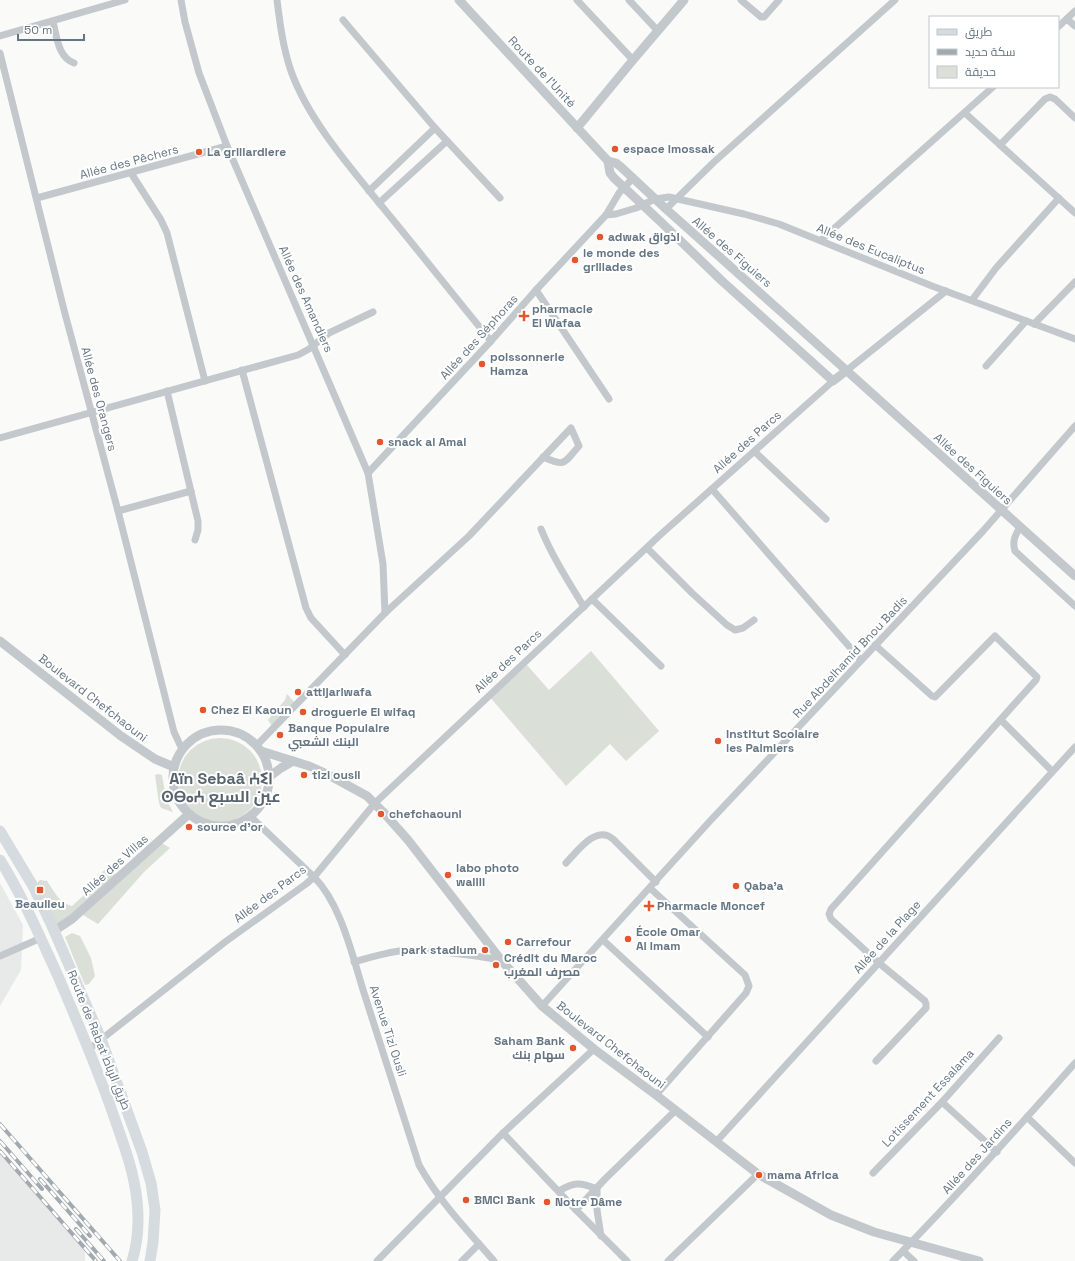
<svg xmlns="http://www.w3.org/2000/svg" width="1075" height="1261" font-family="'Space Grotesk',Cairo,'Noto Sans Tifinagh',sans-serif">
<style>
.built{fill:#e8e9e9}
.green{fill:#dadfd7}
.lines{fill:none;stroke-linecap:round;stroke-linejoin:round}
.minor{stroke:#c3c8cc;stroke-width:7}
.tertiary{stroke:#c3c8cc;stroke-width:9}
.primary{stroke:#d6dbdf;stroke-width:11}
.rail-casing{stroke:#a2aab0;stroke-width:4}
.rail{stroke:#fff;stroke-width:2.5;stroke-dasharray:8;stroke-linecap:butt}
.poi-dot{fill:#e4572e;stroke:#fff;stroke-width:1.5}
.labels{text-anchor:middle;stroke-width:4;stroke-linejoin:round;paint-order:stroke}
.street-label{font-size:12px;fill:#657683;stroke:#fff}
.poi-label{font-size:12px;font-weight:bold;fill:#657683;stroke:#fff;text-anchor:start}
.district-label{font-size:16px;font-weight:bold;fill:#57646e;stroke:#fff}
</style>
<rect width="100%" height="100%" fill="#fafaf8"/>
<g class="built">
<polygon points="0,883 23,925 21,970 0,1006"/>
<polygon points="0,1154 85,1247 85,1261 0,1261"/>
</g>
<g class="green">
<polygon points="591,651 659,731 626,761 610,744 566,786 489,696 527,665 549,690"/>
<polygon points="287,694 295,703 272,726 268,720 285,700"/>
<circle cx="220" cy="780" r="42"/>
<polygon points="158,774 162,775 166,799 173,812 161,808 159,803 155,775"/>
<polygon points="160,842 170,848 144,872 98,924 83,915"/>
<path d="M110 865 114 867 115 874C107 890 73 913 57 925L37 883 40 880 47 881C54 891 59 903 72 906L83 896 100 884 99 875Z"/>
<polygon points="72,933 80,936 91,958 95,976 89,984 85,985 65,937"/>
</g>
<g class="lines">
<g class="minor">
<polyline points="181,0 185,22 199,73 227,146 368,473 383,564 385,613"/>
<path d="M277 0C280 24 283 48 291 71 308 119 349 166 380 204 418 250 454 296 491 341"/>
<polyline points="577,0 633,60"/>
<polyline points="629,0 658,31"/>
<polyline points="741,0 761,17 764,17 779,0"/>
<polyline points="1067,19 1075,26"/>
<polyline points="343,20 435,128 500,198"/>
<path d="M53 22C57 37 58 57 74 63"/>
<polyline points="1058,27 1075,11"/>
<polyline points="0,36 125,0"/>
<polyline points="0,53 64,310 118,511 174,732 182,749"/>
<polyline points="965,113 1075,213"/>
<polyline points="1000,145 1045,99 1050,97 1055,99 1075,118"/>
<polyline points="131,173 161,220 167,233 205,381"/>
<polyline points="369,191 435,128"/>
<polyline points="37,198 227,146"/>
<polyline points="379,203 447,141"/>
<polyline points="666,209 714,162 895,0"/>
<polyline points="606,215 616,214 636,208 655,199 669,197 744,214 779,224 932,286 1075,339"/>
<polyline points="821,240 993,87"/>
<polyline points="536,290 609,399"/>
<polyline points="972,300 996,268 1059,198"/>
<polyline points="1034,324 1075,282"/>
<polyline points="986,366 1026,321"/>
<polyline points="242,370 306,608 311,618 345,655"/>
<polyline points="846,371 946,291"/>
<polyline points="167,391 198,521 198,530 195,540"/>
<polyline points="0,438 298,355 309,349 329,333 373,312"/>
<polyline points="755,452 826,519"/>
<polyline points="368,473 491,341 536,290 606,215 619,193 633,178"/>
<polyline points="712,489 861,660"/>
<polyline points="118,511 191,491"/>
<path d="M1020 527C1015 536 1012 541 1015 551L1075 606"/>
<path d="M541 529C552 556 568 581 584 607"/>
<polyline points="647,548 692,593 727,625 735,630 743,628 754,620"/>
<polyline points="592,599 661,666"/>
<polyline points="875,645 932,696 935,697 995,636 1037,677 1036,680 831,909 829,914 831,919 879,963 925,1001 926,1004 926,1008 876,1061"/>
<polyline points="1001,720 1052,771"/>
<path d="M257 745 385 613 469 536 571 428 579 446C563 464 566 467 543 457"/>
<path d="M250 816 314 877C342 905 353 959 365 996 383 1052 401 1109 419 1165 439 1201 467 1230 494 1261"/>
<path d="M566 863C577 852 596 824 613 839L656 882"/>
<polyline points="650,888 745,975 749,986 746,993 656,1095"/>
<polyline points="603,940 708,1037"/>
<polyline points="0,956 41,938"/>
<path d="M354 962C372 957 390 951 408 950 439 950 471 955 501 960"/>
<polyline points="542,1006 710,821 983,531 1075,426"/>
<polyline points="89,1049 225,942 306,884 314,877 375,803 659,536 833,381"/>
<polyline points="942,1102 997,1152"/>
<polyline points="1027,1117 1075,1163"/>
<polyline points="503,1133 576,1210 627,1261"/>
<polyline points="716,1142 1075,747"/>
<polyline points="873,1173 942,1102 999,1038"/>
<path d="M559 1191C574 1182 580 1182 597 1189V1210L601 1236"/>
<polyline points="576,1210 605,1179 676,1110"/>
<polyline points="903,1251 914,1261"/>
<polyline points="377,1261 503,1133 594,1049"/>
<polyline points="462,1261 479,1244"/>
<polyline points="668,1261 758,1174"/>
<path d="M893 1261C956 1197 1016 1130 1075 1063"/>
</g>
<g class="tertiary">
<polyline points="459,0 608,161 616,163 621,167 666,209 787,317 1075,576"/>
<polyline points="577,128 633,60 684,0"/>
<polyline points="608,161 610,173 614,178 663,224 722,281 822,371 833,381 846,371"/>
<polyline points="0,641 121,736 155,759 174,767"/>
<circle cx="221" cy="778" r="48"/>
<polyline points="261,751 309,766 327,774 367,796 384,813 408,840 501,960 542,1006 594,1049 656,1095 758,1174 831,1215 874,1232 979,1261"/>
<polyline points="269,777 281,768 293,761"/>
<polyline points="54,931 72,919 189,814"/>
</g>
<g class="primary">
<polyline points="0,831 33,886 52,926 101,1039 142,1152 151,1183 155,1210 153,1242 150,1261"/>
<path d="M0 860C23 897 40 937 58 976 77 1021 96 1065 112 1111 122 1140 134 1170 137 1201 139 1220 138 1242 132 1261"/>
</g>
<defs>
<g id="rail">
<polyline points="0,1124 120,1261"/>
<polyline points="0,1141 42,1189"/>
<polyline points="0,1151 96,1261"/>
<polyline points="40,1179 90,1236"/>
<polyline points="76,1229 104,1261"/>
</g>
</defs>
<use href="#rail" class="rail-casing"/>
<use href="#rail" class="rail"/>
</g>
<g class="poi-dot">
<circle cx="615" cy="149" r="4"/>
<circle cx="199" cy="152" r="4"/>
<circle cx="600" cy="237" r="4"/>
<circle cx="575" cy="260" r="4"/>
<path d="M522 310h4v4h4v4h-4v4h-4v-4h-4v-4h4z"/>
<circle cx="482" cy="364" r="4"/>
<circle cx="380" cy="442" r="4"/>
<circle cx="298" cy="692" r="4"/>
<circle cx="203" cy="710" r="4"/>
<circle cx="303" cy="712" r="4"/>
<circle cx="280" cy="735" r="4"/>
<circle cx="718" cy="741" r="4"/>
<circle cx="304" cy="775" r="4"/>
<circle cx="381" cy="814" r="4"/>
<circle cx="189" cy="827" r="4"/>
<circle cx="448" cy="875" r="4"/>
<circle cx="736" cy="886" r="4"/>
<rect x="36" y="886" width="8" height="8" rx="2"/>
<path d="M647 900h4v4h4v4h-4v4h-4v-4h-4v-4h4z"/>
<circle cx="628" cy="939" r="4"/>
<circle cx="508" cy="942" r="4"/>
<circle cx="485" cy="950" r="4"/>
<circle cx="496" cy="965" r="4"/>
<circle cx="573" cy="1048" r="4"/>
<circle cx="759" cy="1175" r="4"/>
<circle cx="466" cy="1200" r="4"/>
<circle cx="547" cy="1202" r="4"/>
</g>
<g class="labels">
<g class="street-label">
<text transform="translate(542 72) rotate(47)" y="4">Route de l'Unité</text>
<text transform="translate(129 162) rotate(-15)" y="4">Allée des Pêchers</text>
<text transform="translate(871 249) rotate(22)" y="4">Allée des Eucaliptus</text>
<text transform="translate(732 252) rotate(41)" y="4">Allée des Figuiers</text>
<text transform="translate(306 299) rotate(66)" y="4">Allée des Amandiers</text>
<text transform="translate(479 337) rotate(-48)" y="4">Allée des Séphoras</text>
<text transform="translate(99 399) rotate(75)" y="4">Allée des Orangers</text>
<text transform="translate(747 442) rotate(-42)" y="4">Allée des Parcs</text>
<text transform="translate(973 469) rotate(42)" y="4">Allée des Figuiers</text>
<text transform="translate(850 657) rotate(-47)" y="4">Rue Abdelhamid Bnou Badis</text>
<text transform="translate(508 661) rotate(-43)" y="4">Allée des Parcs</text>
<text transform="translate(93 698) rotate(38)" y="4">Boulevard Chefchaouni</text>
<text transform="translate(115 865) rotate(-42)" y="4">Allée des Villas</text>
<text transform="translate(270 894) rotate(-37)" y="4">Allée des Parcs</text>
<text transform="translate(887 937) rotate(-48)" y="4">Allée de la Plage</text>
<text transform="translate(388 1031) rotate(72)" y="4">Avenue Tizi Ousli</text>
<text transform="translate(99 1040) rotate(68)" y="4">Route de Rabat طريق الرباط</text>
<text transform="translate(611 1045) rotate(38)" y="4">Boulevard Chefchaouni</text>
<text transform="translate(928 1098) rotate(-47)" y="4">Lotissement Essalama</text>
<text transform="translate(977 1156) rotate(-48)" y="4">Allée des Jardins</text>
</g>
<g class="poi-label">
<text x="623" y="153">espace imossak</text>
<text x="207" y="156">La grillardiere</text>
<text x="608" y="241">adwak اذواق</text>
<text x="583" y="257">le monde des<tspan x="583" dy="14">grillades</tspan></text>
<text x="532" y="313">pharmacie<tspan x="532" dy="14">El Wafaa</tspan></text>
<text x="490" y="361">poissonnerie<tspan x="490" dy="14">Hamza</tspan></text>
<text x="388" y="446">snack al Amal</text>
<text x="306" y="696">attijariwafa</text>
<text x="211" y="714">Chez El Kaoun</text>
<text x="311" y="716">droguerie El wifaq</text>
<text x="288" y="732">Banque Populaire<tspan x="288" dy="14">البنك الشعبي</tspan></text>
<text x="726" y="738">Institut Scolaire<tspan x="726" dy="14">les Palmiers</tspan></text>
<text x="312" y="779">tizi ousli</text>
<text x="389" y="818">chefchaouni</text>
<text x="197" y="831">source d'or</text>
<text x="456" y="872">labo photo<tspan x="456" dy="14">walili</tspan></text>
<text x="744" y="890">Qaba'a</text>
<text x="40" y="908" text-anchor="middle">Beaulieu</text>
<text x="657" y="910">Pharmacie Moncef</text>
<text x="636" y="936">École Omar<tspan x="636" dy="14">Al Imam</tspan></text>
<text x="516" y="946">Carrefour</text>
<text x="477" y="954" text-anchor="end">park stadium</text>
<text x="504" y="962">Crédit du Maroc<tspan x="504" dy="14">مصرف المغرب</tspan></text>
<text x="565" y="1045" text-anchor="end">Saham Bank<tspan x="565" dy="14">سهام بنك</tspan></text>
<text x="767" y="1179">mama Africa</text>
<text x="474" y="1204">BMCI Bank</text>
<text x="555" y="1206">Notre Dâme</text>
</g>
<g class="district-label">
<text x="221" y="784">Aïn Sebaâ ⵄⵉⵏ<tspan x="221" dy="18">ⵙⴱⴰⵄ عين السبع</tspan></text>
</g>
</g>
<rect x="929" y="16" width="130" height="72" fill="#ffffff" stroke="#c1c8cd"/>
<rect x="937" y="29" width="20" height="6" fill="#d6dbdf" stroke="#c1c8cd"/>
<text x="965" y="36" font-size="12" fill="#657683">طريق</text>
<rect x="937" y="49" width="20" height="6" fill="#a2aab0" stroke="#c1c8cd"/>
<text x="965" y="56" font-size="12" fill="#657683">سكة حديد</text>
<rect x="937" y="66" width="20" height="12" fill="#dadfd7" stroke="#c1c8cd"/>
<text x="965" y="76" font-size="12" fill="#657683">حديقة</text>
<path d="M18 34v6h66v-6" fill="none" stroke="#657683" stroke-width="2"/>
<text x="24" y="34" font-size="12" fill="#657683" stroke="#ffffff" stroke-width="3" paint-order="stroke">50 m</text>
</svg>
